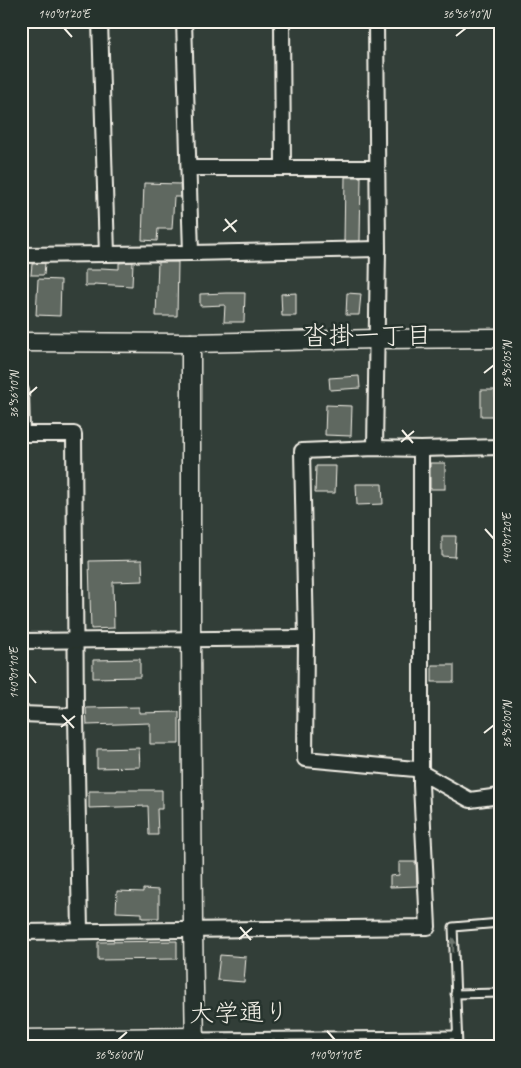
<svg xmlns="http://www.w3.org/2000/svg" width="521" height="1068" font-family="Caveat,'Klee One',sans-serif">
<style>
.building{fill:#5f6861;stroke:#f4f1e8}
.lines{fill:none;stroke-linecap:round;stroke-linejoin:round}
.service-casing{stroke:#f4f1e8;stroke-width:11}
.minor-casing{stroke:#f4f1e8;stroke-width:18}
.tertiary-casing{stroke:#f4f1e8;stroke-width:21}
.service{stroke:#26332d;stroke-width:7}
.minor{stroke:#26332d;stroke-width:14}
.tertiary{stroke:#26332d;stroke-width:18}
.oneway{fill:#6e766e}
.ticks{fill:none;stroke:#f4f1e8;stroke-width:2}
.labels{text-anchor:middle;stroke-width:5;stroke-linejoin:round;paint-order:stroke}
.street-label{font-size:25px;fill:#f4f1e8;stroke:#26332d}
.neighbourhood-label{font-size:26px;fill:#f4f1e8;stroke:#26332d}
.neatline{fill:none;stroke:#f4f1e8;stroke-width:2}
.ticks-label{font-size:12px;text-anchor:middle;fill:#f4f1e8}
</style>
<rect width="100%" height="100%" fill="#323e38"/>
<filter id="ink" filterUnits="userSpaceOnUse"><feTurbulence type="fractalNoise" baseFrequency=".02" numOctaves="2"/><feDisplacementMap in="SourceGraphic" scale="10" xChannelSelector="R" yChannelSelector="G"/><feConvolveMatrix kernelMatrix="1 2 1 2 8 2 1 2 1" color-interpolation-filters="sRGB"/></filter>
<g filter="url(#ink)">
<g class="building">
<polygon points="345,177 361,177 360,241 344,241"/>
<polygon points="144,183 180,184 181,197 174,197 172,229 158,229 157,241 142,240"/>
<polygon points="133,262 132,286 94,284 94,286 85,286 85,270 101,270 101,268 119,269 119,263"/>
<polygon points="158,262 178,262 177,316 156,316"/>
<polygon points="45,263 44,275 31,275 32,264"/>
<polygon points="38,279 61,280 60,316 36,315"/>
<polygon points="226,293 245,293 244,322 224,322 225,305 200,306 200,294"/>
<polygon points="296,293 296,316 282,316 281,294"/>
<polygon points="347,293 361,294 359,315 346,315"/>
<polygon points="359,376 360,388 330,390 329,378"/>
<polygon points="481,390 495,390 496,416 481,416"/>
<polygon points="326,405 352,406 351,436 325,435"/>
<rect x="430" y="463" width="15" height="26"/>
<polygon points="316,466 336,466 335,493 315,493"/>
<polygon points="356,484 382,484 383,504 357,505"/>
<polygon points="442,536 456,536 455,557 442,556"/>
<polygon points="142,560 143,581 113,582 114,628 91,629 89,561"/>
<polygon points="140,659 140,677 93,678 93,660"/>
<rect x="432" y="665" width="22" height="17"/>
<polygon points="139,707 139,713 179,712 179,744 150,744 150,723 87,725 86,708"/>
<polygon points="139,748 140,767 97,768 97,749"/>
<polygon points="117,790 162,790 162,809 157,809 158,835 149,835 148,806 89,808 89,791 117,791"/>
<polygon points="399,862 416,862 417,886 390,887 390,876 399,875"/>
<polygon points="143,889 159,890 159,918 142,918 142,913 116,912 117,891 143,892"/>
<polygon points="177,941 177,959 98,960 98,942"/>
<polygon points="220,955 246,957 244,982 217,980"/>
</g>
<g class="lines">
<defs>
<g id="service">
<polyline points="455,994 500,993"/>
<polyline points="195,1037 457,1035"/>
<polyline points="458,1047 453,927 500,923"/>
</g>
<g id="minor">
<polyline points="100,21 107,254"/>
<polyline points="184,21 191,253"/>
<polyline points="282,21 283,168 377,168"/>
<polyline points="189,168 283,168"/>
<polyline points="21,255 191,253 378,249"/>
<polyline points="21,391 22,434"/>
<polyline points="21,434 74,434 76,716 80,931"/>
<polyline points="500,447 421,449 375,448 302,451 306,638 305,759 415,769 470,800 500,796"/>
<polyline points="375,448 378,249 376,21"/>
<polyline points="21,641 306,638"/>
<polyline points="21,714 76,716"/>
<polyline points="21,932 428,927 421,785 421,449"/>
</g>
<g id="tertiary">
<polyline points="21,342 191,343 377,339 500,338"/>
<polyline points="191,343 191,639 193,929 195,1047"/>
<polyline points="21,1039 195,1037"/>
</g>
</defs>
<use href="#service" class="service-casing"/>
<use href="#minor" class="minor-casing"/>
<use href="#tertiary" class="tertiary-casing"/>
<use href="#service" class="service"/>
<use href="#minor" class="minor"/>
<use href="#tertiary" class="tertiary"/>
</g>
<defs><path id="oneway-solid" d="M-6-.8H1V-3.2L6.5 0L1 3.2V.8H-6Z" transform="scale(1.25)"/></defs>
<use class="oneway" href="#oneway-solid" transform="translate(453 945) rotate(-92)"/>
</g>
<path class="ticks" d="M64 28 72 37M456 36 466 28M225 219 236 232M223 231 237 220M484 373 494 365M28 395 37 387M402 430 413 443M401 442 414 431M485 529 494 539M28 673 36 683M62 715 74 728M61 727 75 716M484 733 494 725M240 927 251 940M239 939 252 928M327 1031 335 1040M118 1040 127 1032"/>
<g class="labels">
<g class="street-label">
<text transform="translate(239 1012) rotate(-1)" y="9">大学通り</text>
</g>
<g class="neighbourhood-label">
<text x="367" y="344">沓掛一丁目</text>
</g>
</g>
<rect width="521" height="1068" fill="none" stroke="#26332d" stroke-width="55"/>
<rect x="28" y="28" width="466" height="1012" class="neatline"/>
<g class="ticks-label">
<text x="64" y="18">140°01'20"E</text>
<text x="466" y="18">36°56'10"N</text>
<text transform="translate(507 365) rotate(-90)" y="4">36°56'05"N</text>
<text transform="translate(14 395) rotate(-90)" y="4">36°56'10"N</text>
<text transform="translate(507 539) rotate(-90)" y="4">140°01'20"E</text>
<text transform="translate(14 673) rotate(-90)" y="4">140°01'10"E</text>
<text transform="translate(507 725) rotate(-90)" y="4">36°56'00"N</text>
<text x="118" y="1059">36°56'00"N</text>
<text x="335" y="1059">140°01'10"E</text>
</g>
</svg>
